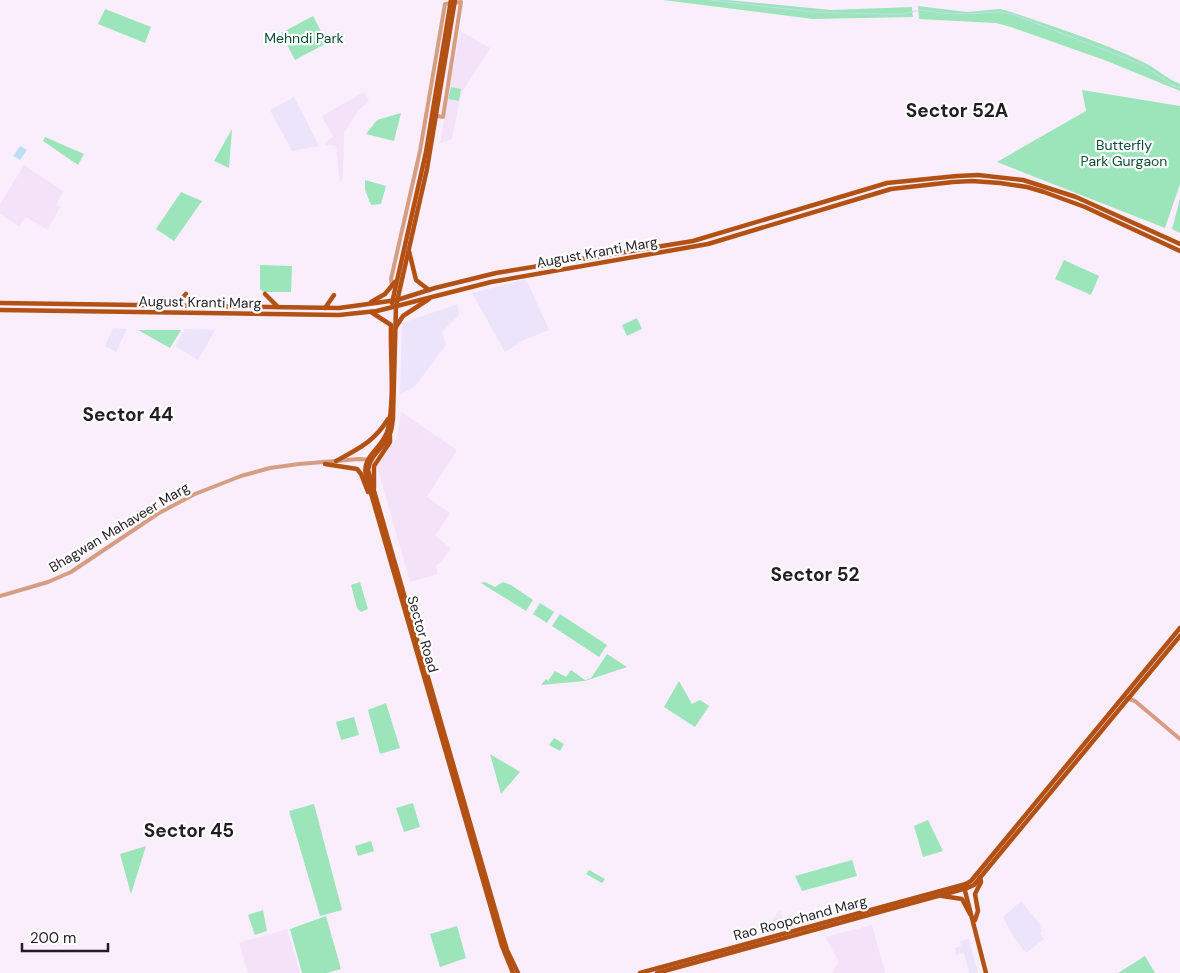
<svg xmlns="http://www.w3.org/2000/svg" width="1180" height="973" font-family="'DM Sans',sans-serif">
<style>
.commercial{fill:#ebe4fa}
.built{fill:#f4e2f8}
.green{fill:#9ce4ba}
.water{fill:#bfdff3}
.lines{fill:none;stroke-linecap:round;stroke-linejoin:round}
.stream{stroke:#bfdff3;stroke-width:1}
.minor{stroke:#d59e83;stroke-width:4}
.major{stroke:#b35114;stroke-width:4.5}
.labels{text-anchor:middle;stroke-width:4.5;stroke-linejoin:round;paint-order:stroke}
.park-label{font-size:14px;fill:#094f31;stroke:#fff}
.street-label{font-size:14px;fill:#211d22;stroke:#fff}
.district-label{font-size:19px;font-weight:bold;fill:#211d22;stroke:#fff}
</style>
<rect width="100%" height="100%" fill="#faeefd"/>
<g class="commercial">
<polygon points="294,97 319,146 292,151 270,110"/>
<polygon points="526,279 549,330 524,340 505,352 472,293"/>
<polygon points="458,304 459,315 442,332 446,345 415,386 400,395 402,323"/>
<polygon points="113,328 127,329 116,352 105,346"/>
<polygon points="185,329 215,330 198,360 175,346"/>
<polygon points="1021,901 1040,924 1042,932 1040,933 1044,939 1026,953 1012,935 1003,917"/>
<polygon points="969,939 978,973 969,973 964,953 956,955 955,948 961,946 960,941"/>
</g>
<g class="built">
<polygon points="460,31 490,48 461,94 452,139 440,143"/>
<polygon points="364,92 369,101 359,110 344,133 343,177 340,184 336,146 326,145 325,142 333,137 322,116"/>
<polygon points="24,165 63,191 56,205 60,207 48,230 26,217 19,226 0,214 0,204"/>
<polygon points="401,412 457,450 427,497 450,513 435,536 451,548 441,562 436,566 438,574 410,582 377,466 397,438"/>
<polygon points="779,910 781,911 784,925 766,930"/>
<polygon points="872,925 885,973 832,973 839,962 825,937"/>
<polygon points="287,929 300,973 248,973 239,943"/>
</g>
<g class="green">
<polygon points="663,0 728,0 831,10 912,7 913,17 813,19"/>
<path d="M918 6 967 12 1000 9 1011 12C1055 27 1099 41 1141 61 1155 67 1165 78 1180 84V91L1107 61 1011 27 996 23 919 19Z"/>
<polygon points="105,9 151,27 145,43 98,24"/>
<polygon points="313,16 327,43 295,60 281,33"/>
<polygon points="451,87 461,89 459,101 448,99"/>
<polygon points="1082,90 1180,106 1180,184 1165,228 997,162 1086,111"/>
<polygon points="401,113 394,141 366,134 377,120"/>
<polygon points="232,129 229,168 214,161"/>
<polygon points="45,137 84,154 78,165 43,141"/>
<polygon points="365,180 386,186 381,204 371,205 365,190"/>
<polygon points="181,192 202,201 174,241 156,229"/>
<polygon points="1180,199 1180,233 1172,229"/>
<polygon points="1064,260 1099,276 1091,295 1055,279"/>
<polygon points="260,265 292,266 291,292 264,292 260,289"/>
<polygon points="637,318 642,329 627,336 622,325"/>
<polygon points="138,330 181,330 170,348"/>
<polygon points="360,582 368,609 361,612 357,608 351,585"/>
<polygon points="485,582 495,587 503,582 511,585 533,600 526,611 481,583"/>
<polygon points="540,603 554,612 547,623 533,614"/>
<polygon points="560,614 607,645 599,657 552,626"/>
<polygon points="607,654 627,667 585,681 541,685 546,679 548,681 555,671 566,677 571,670 585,680 591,678"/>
<polygon points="679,681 692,704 700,700 709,706 695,727 664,707"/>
<polygon points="386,703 400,748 380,754 368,710"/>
<polygon points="354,717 359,735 341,740 336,722"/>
<polygon points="554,738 564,744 560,751 549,745"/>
<polygon points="490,754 520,772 501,794"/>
<polygon points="413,803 420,827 404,832 396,808"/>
<polygon points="314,804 342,910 320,916 289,811"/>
<polygon points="928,820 943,851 923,857 914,826"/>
<polygon points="371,841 374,851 358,856 355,846"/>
<polygon points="146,846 131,894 120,854"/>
<polygon points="852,860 857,876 802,891 795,876"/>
<polygon points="589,870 605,879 602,883 586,874"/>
<polygon points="263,910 267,931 255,935 248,915"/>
<polygon points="326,916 341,969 327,973 302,973 290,929"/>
<polygon points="457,926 466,958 440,967 430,934"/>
<polygon points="1145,956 1155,973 1118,973"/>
</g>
<polygon class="water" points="20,146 27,150 20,160 13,156"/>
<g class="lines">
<polyline class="stream" points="711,0 812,12 878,14 902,14 920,10 941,13 966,14 999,12 1012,14 1141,64 1172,85 1180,88"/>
<g class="minor">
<polyline points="392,286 391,279 420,151 445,4 461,2 443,117 437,116"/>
<polyline points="0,596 48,582 71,572 159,513 195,494 241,476 270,468 299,464 359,459 371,460"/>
<polyline points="1126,698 1135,701 1180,739"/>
</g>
<g class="major">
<path d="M455 0 427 169 396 306 393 418C392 426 392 432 388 438 382 449 369 457 368 470L501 930 507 950 518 973"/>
<polyline points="409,251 416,280 429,290"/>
<polyline points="265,294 278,307"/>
<polyline points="371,302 385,294 395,282"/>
<polyline points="0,303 339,308 397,300 435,288 496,273 693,241 887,183 957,176 978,175 1023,180 1076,197 1180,244"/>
<polyline points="392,303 426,152 451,0"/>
<polyline points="176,305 186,294"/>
<polyline points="325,308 334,295"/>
<polyline points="0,310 339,315 377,311 491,282 708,244 891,189 953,182 972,181 1000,183 1027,187 1044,192 1085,207 1180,251"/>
<path d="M371 312 391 325C390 358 395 397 388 429 384 448 361 455 366 476L502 946 513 973"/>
<polyline points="396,327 403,316 429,299"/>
<path d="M336 461C358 449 375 441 388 419"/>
<polyline points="325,464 357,469 361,474 368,492"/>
<polyline points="374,488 374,466 390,442 390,436"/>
<polyline points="966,884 971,881 1180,628"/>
<polyline points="964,887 986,973"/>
<polyline points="942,896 962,899 970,914"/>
<polyline points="975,920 978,911 975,894 981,882 980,877"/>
<polyline points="640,973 966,884 967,888"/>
<polyline points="657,973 967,888 974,885 1180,636"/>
</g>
</g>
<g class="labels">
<g class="park-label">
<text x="304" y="43">Mehndi Park</text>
<text x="1124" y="150">Butterfly<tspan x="1124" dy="16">Park Gurgaon</tspan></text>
</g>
<g class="street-label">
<text transform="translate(597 252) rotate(-10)" y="5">August Kranti Marg</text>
<text transform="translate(200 302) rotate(1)" y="5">August Kranti Marg</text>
<text transform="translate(119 527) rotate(-31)" y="5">Bhagwan Mahaveer Marg</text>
<text transform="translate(423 634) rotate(74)" y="5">Sector Road</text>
<text transform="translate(800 918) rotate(-15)" y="5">Rao Roopchand Marg</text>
</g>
<g class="district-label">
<text x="957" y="117">Sector 52A</text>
<text x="128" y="421">Sector 44</text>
<text x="815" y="581">Sector 52</text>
<text x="189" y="837">Sector 45</text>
</g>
</g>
<path d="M22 943v8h86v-8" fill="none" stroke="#211d22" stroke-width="2.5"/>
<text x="30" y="943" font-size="15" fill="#211d22" stroke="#ffffff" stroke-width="4" paint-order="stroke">200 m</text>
</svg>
